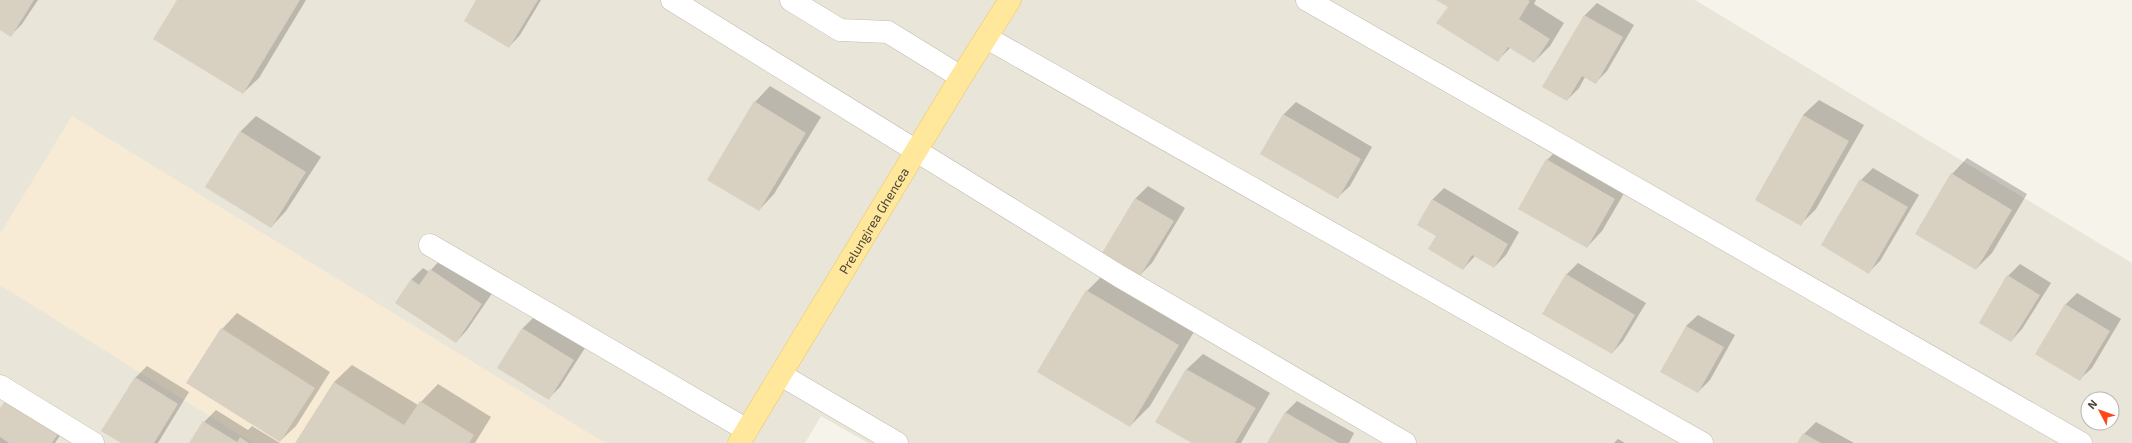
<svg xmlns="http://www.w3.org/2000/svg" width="2132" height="443" font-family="'Exo 2',sans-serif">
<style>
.residential{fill:#eae5d9;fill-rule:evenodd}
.commercial{fill:#f8ebd6}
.shadow{fill:#0003}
.building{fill:#d8d0c0}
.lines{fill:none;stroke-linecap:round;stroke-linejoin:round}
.minor-casing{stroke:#c2bcad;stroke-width:23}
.major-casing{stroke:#e9c866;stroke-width:23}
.minor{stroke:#fff;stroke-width:22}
.major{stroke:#ffe79b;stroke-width:22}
.labels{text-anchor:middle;stroke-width:3;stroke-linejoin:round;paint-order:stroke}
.street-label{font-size:13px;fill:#4b4438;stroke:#fff}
</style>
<rect width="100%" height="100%" fill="#f6f3eb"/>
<path class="residential" d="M0 0H1695L2132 263V443H868L821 416 805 443H0ZM2088 399H2112V423H2088Z"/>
<polygon class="commercial" points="72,116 605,443 253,443 0,285 0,234"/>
<g class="shadow">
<polygon points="0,0 38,0 22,24 10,36 0,29"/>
<polygon points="178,0 306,0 259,78 243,93"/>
<polygon points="477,0 541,0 520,35 509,47"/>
<polygon points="1438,0 1536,0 1534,4 1564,23 1550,46 1534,62 1511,47 1497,61 1449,7"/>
<polygon points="1597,3 1634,25 1607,71 1595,83 1585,77 1579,88 1567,100 1543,86 1585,15"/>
<polygon points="770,86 821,117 774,194 759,210 755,102"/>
<polygon points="1819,100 1864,125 1816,209 1801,224 1803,115"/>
<polygon points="1296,102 1372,147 1350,186 1338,197 1261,153 1284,114"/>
<polygon points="256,116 321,157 286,211 271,227 207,186 241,131"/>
<polygon points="1562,145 1630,183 1602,231 1587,247 1547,160"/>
<polygon points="1967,158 2027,194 1992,253 1976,269 1952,174"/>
<polygon points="1873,168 1919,195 1880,261 1869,272 1823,245 1861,180"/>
<polygon points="1148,186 1185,208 1152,263 1140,275 1103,253 1136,198"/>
<polygon points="1444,188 1519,232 1506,255 1494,267 1475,256 1463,269 1437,236 1432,200"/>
<polygon points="442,258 493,292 467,330 456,342 411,280 423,268 429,272"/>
<polygon points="1578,263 1646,303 1623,341 1612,353 1566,275"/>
<polygon points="2020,264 2051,283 2022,329 2011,341 2008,276"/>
<polygon points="1107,271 1198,325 1150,406 1130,426 1087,291"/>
<polygon points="2077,293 2121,319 2092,368 2080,379 2065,305"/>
<polygon points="237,313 330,372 296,426 280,441 222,329"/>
<polygon points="1698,315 1735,335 1710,380 1698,392 1686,326"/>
<polygon points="535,316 585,348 560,387 548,399 499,368 523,328"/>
<polygon points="1203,354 1270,393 1241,443 1194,443 1157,421 1187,369"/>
<polygon points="352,365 418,405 438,384 491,417 475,443 296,443 334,382"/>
<polygon points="147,366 189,392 158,443 122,443 135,378"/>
<polygon points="1297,401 1354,433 1349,443 1268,443 1285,413"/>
<polygon points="0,410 69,422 55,443 0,443"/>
<polygon points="216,410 248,430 252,426 280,443 190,443 204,422"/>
<polygon points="1816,422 1854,443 1799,443 1804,434"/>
<polygon points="1618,439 1625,443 1614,443"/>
</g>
<g class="building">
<polygon points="0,0 34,0 11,37 0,30"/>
<polygon points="177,0 300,0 243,94 153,39"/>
<polygon points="476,0 538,0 509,48 464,21"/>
<polygon points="1436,0 1528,0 1530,1 1519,19 1550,39 1534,63 1508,47 1498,62 1436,23 1448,7"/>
<polygon points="1584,15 1623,37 1596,84 1582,76 1567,101 1542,87"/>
<polygon points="754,101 806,133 759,211 707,180"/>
<polygon points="1283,114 1361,159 1338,199 1260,154"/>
<polygon points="1803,115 1849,141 1801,226 1755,200"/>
<polygon points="240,131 306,172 271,228 205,187"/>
<polygon points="1546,159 1615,199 1587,248 1518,209"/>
<polygon points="1951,173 2012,210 1976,270 1915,234"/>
<polygon points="1860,179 1908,207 1869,274 1821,245"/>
<polygon points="1135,198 1174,221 1140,276 1102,253"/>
<polygon points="1432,199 1508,244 1494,268 1472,255 1463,270 1428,249 1436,236 1417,225"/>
<polygon points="430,269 482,304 456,343 395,303 411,279 419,285"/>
<polygon points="1566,274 1635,315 1612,354 1542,314"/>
<polygon points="2007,275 2040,295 2011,342 1979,323"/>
<polygon points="1086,290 1179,345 1130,427 1037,372"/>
<polygon points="2065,304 2110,331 2080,381 2035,354"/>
<polygon points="1686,326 1724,347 1698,393 1660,372"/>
<polygon points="221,328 315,388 280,442 186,383"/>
<polygon points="522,328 574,360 549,400 497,368"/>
<polygon points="1186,369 1256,408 1235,443 1192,443 1155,422"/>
<polygon points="135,377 178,404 154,443 121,443 101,431"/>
<polygon points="334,382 404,425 420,401 474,435 469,443 295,443"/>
<polygon points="5,401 58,434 52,443 9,443 0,437 0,408"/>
<polygon points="1285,412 1339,443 1267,443"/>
<polygon points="203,421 237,442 240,437 249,443 189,443"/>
<polygon points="1803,433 1821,443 1797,443"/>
</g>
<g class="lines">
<defs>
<g id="minor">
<polyline points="672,0 1119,276 1405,443"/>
<polyline points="791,0 840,30 888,32 961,77"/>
<polyline points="1307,0 2081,443"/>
<polyline points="987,38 1702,443"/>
<polyline points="430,245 747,430"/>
<polyline points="781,375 897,443"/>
<polyline points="0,386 93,443"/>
</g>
<g id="major">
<path id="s1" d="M739 443 961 77 1010 0"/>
</g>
</defs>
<use href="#minor" class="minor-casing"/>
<use href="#major" class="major-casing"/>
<use href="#minor" class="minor"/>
<use href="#major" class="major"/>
</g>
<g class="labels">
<g class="street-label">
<text dy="5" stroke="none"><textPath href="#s1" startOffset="260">Prelungirea Ghencea</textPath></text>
</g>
</g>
<g transform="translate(2100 411) rotate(311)"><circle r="19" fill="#ffffff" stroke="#b7b4af"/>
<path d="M0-3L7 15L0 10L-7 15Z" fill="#ff4619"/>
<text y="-6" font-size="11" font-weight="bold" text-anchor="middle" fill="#4b4438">N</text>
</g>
</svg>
